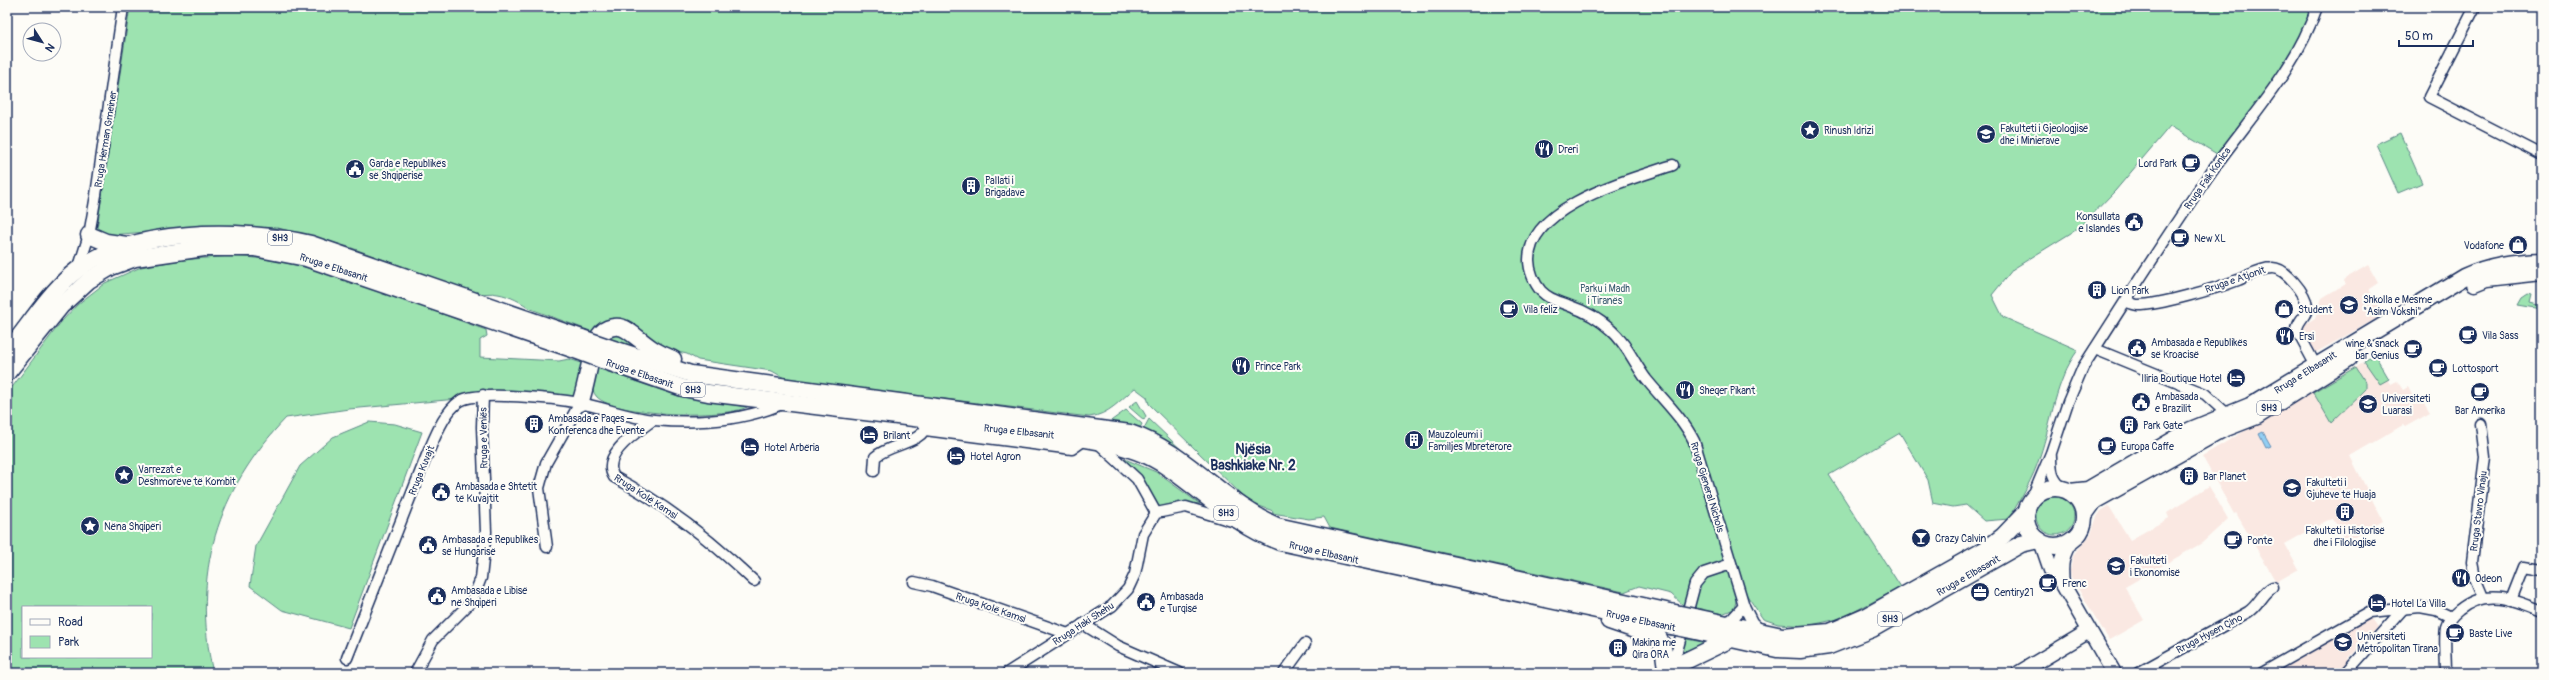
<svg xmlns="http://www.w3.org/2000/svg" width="2549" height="680" font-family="Pangolin,sans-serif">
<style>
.built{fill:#fae8e2}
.green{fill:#9de3b0;stroke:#5c8987;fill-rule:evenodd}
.water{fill:#93cff3;stroke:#638fb7}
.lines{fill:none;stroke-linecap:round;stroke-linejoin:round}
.street-casing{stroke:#1b2f5e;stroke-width:13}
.secondary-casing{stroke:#1b2f5e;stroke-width:17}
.primary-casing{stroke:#1b2f5e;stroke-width:19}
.street{stroke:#fdfcf7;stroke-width:10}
.secondary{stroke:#fdfcf7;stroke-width:14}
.primary{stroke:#fdfcf7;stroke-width:16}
.primary-bridge-casing{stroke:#1b2f5e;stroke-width:19;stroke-linecap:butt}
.primary-bridge{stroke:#fdfcf7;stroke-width:16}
.labels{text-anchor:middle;stroke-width:4;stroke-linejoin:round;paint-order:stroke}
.shield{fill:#fdfcf7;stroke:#5f6c8c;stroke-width:1}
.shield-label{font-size:9px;font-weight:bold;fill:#1b2f5e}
.poi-label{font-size:10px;fill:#1b2f5e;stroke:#fdfcf7;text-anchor:start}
.street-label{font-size:10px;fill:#1b2f5e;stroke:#fdfcf7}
.park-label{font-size:10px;fill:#3c5c72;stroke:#fdfcf7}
.district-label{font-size:14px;font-weight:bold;fill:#1b2f5e;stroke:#fdfcf7}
</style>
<rect width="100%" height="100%" fill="#fdfcf7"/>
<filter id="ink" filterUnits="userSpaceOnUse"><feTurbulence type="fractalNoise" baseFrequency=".025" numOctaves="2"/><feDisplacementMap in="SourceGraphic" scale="8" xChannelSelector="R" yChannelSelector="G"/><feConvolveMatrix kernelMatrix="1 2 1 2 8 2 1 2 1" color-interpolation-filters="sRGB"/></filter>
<g filter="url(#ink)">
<g class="built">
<polygon points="2368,265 2378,283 2369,289 2383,315 2313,354 2301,327 2315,318 2322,298 2345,284 2343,280"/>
<polygon points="2375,355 2391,384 2397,381 2403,390 2408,387 2417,405 2423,402 2430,413 2405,427 2403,425 2350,456 2383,521 2346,542 2333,519 2326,521 2285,544 2299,569 2276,582 2236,513 2234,514 2202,456"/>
<polygon points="2209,486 2228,519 2202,543 2125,587 2144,620 2109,640 2071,577 2070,571 2073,556 2091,534 2097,517 2101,511 2109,506 2130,540 2169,518 2167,513"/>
<polygon points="2370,616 2378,627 2349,658 2365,673 2269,673"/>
</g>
<g class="green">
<path d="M130 7H2317L2311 25 2222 157 2170 126 2115 191 2079 228 2013 269 1992 295 2003 317 2078 350C2055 381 2052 421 2040 456 2033 479 2020 499 2009 519L1984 521 1966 505 1953 507 1933 503 1928 480 1900 433 1829 475 1901 587 1842 618 1807 626 1778 624 1763 619 1746 594 1737 597 1734 609 1722 614 1684 606 1671 594 1639 586 1624 592 1330 528 1324 517 1309 519 1272 513 1273 511 1254 504 1244 497 1149 404 1147 397 1135 388C1120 400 1109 415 1089 417L786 379 772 371 698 360 687 354 660 348 641 332H593L531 309C521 302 510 296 498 294 491 292 483 295 476 293L349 247 278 228 218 226 110 235 97 228Z"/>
<polygon points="2400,133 2422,183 2398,193 2376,144"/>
<path d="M231 256C316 259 406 302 486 330L487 336 480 340V357L559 361 569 359 588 365 578 393 569 399H457L349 409 286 418C217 490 191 574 213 673H7V394L61 322 78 304 105 283 141 267 180 260ZM23 607H151V657H23Z"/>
<polygon points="2528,294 2532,295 2530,303 2542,306 2542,309 2518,305 2522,298"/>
<polygon points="614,330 652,355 604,338"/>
<polygon points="2375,355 2389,379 2380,384 2364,361"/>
<path d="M594 367 678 396 747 407C724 419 615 416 597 397 589 389 593 377 594 367Z"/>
<polygon points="2356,367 2366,383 2366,389 2331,423 2313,392"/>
<polygon points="1137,401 1146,416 1144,420 1129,407"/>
<polygon points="1126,410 1142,424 1139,430 1108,423"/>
<polygon points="1149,419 1191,459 1142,432"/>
<polygon points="369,422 395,424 422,432 349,628 282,610 250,586 256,546 300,466 333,437"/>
<polygon points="1120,457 1156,472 1200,504 1179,502 1159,507 1138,472"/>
<circle cx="2055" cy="516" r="19"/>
<polygon points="1686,639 1708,643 1675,661 1683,650"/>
</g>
<polygon class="water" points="2263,432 2271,446 2266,448 2259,434"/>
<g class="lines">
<defs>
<g id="street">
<polyline points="2475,7 2429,97 2542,155"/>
<path d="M1673 165C1632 179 1529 205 1529 260 1529 270 1534 283 1541 291 1550 300 1558 301 1570 306 1585 311 1599 319 1611 330 1627 344 1634 363 1646 379 1663 400 1682 417 1694 441L1744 606 1752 622 1760 630"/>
<polyline points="78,270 89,235 96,195 123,7"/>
<path d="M2126 301C2129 303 2133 304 2137 305 2156 306 2218 288 2238 280 2248 276 2260 268 2272 268 2285 267 2306 294 2307 306 2308 316 2296 321 2297 331L2316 366"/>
<polyline points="2095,349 2205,394 2227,414"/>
<path d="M653 420C637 432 600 455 614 477 667 505 711 540 754 581"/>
<polyline points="2481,424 2485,457 2472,562 2475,578 2483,597"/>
<polyline points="925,430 1072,449 1086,439"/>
<polyline points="1097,442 1137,479 1156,513"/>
<path d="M2051 457C2051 471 2052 480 2064 489"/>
<path d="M874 471 875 457C889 444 924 443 926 425"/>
<path d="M2029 505 2051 453 2068 402 2083 367C2125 302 2166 236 2211 172 2249 118 2296 70 2317 7"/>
<polyline points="547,547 539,488 546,463 580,403"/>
<polyline points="914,582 932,586 1068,634"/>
<polyline points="2511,600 2524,567 2542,570"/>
<polyline points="1723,623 1732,619 1744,606"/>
<polyline points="1083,624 1118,646 1180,673"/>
<path d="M347 658 427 455C435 437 444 412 460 401 477 390 558 399 580 403 605 408 630 418 654 420 698 424 742 421 782 404"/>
<polyline points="1666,668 1677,651 1695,584 1704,573 1731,564"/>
<polyline points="415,673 433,640 472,601 481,578 486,532 482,427 483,395"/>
<polyline points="1007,673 1112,606 1128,589 1135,574 1143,534 1156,513 1186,507 1235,522"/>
<polyline points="1284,673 1305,644"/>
<path d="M2138 673 2248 612C2259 605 2262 592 2273 587"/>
<polyline points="2262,673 2370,612 2420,607 2436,610 2451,617"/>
<polyline points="2346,673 2403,609"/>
<path d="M2446 673C2446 658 2444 641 2446 627 2448 620 2454 614 2459 610 2485 588 2514 599 2542 611"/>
</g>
<g id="secondary">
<polyline points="2041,541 2051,570 2062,583 2114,673"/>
<path d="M2062 583C2060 565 2061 554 2072 539"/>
<polyline points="2019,673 2089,631"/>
</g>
<g id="primary">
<polyline points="89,235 106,242 127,245"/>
<polyline points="2475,283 2487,278 2542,272"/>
<path d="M608 347 691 374 1130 433C1187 452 1223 503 1277 526L1675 613"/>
<path d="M7 352C28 327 46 297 71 275 126 226 244 228 311 244L582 338"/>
<path d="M602 360 683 388 708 393 1086 439C1112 443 1139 449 1161 463 1203 490 1232 524 1280 542L1671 626"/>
<polyline points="7,373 61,306 89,280 111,267 135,258 204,248 254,248 306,258 578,351"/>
<path d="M580 403C587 386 591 347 599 336 605 327 618 324 627 330 646 343 649 350 673 359"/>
<circle cx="2055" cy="517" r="29"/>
<path d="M2070 492 2088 490 2191 430 2250 406 2464 277C2490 265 2514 262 2542 261"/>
<polyline points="2084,515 2094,501 2221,430 2257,416 2349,358"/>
<polyline points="1695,617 1782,636 1830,632 1867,616 1986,549 2003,536 2027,511"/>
<polyline points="1609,621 1659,638 1663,647 1666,668 1671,668 1729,640"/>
<polyline points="1691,630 1777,649 1800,650 1829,646 1872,629 2021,544 2038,540"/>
</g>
</defs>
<use href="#street" class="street-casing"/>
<use href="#secondary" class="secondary-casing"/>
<use href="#primary" class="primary-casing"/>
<use href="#street" class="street"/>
<use href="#secondary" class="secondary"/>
<use href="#primary" class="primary"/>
<defs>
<g id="primary-bridge">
<polyline points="582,338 608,347"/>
<polyline points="578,351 602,360"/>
<polyline points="1675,613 1695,617"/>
<polyline points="1671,626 1691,630"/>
</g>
</defs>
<use href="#primary-bridge" class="primary-bridge-casing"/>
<use href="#primary-bridge" class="primary-bridge"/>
</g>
</g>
<defs>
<symbol id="sight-disc" viewBox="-11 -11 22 22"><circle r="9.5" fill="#1b2f5e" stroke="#fdfcf7"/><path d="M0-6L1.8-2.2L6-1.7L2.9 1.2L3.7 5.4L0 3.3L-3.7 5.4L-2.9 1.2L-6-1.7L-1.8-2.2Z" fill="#fff"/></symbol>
<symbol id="university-disc" viewBox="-11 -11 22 22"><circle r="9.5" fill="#1b2f5e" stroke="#fdfcf7"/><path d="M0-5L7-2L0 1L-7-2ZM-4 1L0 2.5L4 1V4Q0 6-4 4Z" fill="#fff"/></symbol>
<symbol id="restaurant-disc" viewBox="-11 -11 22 22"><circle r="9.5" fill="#1b2f5e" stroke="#fdfcf7"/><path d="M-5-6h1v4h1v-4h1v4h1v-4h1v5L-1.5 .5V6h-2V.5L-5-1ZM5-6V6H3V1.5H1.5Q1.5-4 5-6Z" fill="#fff"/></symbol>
<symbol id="cafe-disc" viewBox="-11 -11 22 22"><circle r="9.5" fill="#1b2f5e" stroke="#fdfcf7"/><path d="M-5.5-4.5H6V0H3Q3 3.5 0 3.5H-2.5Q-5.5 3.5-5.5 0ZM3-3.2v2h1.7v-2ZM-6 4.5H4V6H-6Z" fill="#fff"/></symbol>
<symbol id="civic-disc" viewBox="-11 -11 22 22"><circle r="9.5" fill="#1b2f5e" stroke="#fdfcf7"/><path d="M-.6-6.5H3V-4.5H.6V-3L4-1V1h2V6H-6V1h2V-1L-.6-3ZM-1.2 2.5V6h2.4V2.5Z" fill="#fff"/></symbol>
<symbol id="building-disc" viewBox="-11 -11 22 22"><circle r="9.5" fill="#1b2f5e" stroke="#fdfcf7"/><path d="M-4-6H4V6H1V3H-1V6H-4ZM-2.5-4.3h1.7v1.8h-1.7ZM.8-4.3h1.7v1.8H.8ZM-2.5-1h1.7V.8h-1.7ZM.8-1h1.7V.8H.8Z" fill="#fff"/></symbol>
<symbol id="shop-disc" viewBox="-11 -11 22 22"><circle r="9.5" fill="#1b2f5e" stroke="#fdfcf7"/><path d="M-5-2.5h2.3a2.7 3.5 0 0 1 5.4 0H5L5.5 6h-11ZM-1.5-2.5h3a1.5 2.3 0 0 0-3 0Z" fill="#fff"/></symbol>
<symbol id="school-disc" viewBox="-11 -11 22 22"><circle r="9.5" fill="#1b2f5e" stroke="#fdfcf7"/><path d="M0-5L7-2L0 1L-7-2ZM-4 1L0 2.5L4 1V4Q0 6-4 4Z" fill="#fff"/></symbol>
<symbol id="hotel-disc" viewBox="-11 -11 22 22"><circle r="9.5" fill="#1b2f5e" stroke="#fdfcf7"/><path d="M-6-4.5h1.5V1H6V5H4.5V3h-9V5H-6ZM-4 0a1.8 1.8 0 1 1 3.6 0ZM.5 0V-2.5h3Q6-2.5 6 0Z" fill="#fff"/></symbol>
<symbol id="bar-disc" viewBox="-11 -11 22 22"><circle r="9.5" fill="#1b2f5e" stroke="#fdfcf7"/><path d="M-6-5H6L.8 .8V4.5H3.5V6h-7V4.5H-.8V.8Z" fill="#fff"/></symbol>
<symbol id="office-disc" viewBox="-11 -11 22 22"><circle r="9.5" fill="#1b2f5e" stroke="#fdfcf7"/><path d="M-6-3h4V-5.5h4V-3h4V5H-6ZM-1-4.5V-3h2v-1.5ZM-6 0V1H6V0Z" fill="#fff"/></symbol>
</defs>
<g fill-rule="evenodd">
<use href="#sight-disc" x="1799" y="119" width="22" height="22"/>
<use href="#university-disc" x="1975" y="123" width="22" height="22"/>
<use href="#restaurant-disc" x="1533" y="138" width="22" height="22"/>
<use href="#cafe-disc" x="2180" y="152" width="22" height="22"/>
<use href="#civic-disc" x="344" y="158" width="22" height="22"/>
<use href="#building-disc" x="960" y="175" width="22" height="22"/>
<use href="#civic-disc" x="2123" y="211" width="22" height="22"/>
<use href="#cafe-disc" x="2169" y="227" width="22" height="22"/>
<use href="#shop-disc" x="2507" y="234" width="22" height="22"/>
<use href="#building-disc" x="2086" y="279" width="22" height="22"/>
<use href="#school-disc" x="2338" y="294" width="22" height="22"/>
<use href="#cafe-disc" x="1498" y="298" width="22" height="22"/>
<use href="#shop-disc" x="2273" y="298" width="22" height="22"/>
<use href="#cafe-disc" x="2457" y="324" width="22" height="22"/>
<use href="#restaurant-disc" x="2274" y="325" width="22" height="22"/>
<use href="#civic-disc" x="2126" y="337" width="22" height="22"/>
<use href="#cafe-disc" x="2402" y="338" width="22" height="22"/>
<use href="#restaurant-disc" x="1230" y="355" width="22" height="22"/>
<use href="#cafe-disc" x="2427" y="357" width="22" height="22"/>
<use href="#hotel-disc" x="2225" y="367" width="22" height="22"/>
<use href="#restaurant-disc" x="1674" y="379" width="22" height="22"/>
<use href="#cafe-disc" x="2469" y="381" width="22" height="22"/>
<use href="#civic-disc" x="2130" y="391" width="22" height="22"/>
<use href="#university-disc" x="2357" y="393" width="22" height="22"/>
<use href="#building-disc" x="523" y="413" width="22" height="22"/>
<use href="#building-disc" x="2118" y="414" width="22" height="22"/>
<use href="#hotel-disc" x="858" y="424" width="22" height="22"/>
<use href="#building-disc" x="1403" y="429" width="22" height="22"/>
<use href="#cafe-disc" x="2096" y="435" width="22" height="22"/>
<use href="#hotel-disc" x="739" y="436" width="22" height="22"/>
<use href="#hotel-disc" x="945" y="445" width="22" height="22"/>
<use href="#sight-disc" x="113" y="464" width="22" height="22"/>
<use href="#building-disc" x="2178" y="465" width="22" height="22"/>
<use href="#university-disc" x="2281" y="477" width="22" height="22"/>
<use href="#civic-disc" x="430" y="481" width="22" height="22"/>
<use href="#building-disc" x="2334" y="501" width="22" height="22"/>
<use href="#sight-disc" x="79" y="515" width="22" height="22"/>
<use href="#bar-disc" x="1910" y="527" width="22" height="22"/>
<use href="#cafe-disc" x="2222" y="529" width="22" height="22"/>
<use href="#civic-disc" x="417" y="534" width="22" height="22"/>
<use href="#university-disc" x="2105" y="555" width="22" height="22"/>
<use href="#restaurant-disc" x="2450" y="567" width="22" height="22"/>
<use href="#cafe-disc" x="2037" y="572" width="22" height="22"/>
<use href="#office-disc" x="1969" y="581" width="22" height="22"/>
<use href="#civic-disc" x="426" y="585" width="22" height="22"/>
<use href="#civic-disc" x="1135" y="591" width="22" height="22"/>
<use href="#hotel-disc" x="2366" y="592" width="22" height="22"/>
<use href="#cafe-disc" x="2444" y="622" width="22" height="22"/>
<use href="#university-disc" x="2332" y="631" width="22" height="22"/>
<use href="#building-disc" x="1607" y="637" width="22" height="22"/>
</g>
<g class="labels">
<g class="shield">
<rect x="268" y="231" width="24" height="14" rx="3"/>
<rect x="681" y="383" width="24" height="14" rx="3"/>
<rect x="2257" y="401" width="24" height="14" rx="3"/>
<rect x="1214" y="506" width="24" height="14" rx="3"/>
<rect x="1878" y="612" width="24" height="14" rx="3"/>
</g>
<g class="shield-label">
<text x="280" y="241">SH3</text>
<text x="693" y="393">SH3</text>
<text x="2269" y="411">SH3</text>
<text x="1226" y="516">SH3</text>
<text x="1890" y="622">SH3</text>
</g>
<g class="poi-label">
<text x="2000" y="132">Fakulteti i Gjeologjisë<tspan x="2000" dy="12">dhe i Minierave</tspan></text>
<text x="1824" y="134">Rinush Idrizi</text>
<text x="1558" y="153">Dreri</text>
<text x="369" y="167">Garda e Republikës<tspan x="369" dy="12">së Shqipërisë</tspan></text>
<text x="2177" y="167" text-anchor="end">Lord Park</text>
<text x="985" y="184">Pallati i<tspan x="985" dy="12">Brigadave</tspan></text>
<text x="2120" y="220" text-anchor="end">Konsullata<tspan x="2120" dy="12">e Islandës</tspan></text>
<text x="2194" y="242">New XL</text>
<text x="2504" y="249" text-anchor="end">Vodafone</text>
<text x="2111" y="294">Lion Park</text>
<text x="2363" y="303">Shkolla e Mesme<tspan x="2363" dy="12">"Asim Vokshi"</tspan></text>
<text x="1523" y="313">Vila feliz</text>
<text x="2298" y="313">Student</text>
<text x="2482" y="339">Vila Sass</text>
<text x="2299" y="340">Ersi</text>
<text x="2151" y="346">Ambasada e Republikës<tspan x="2151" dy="12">së Kroacisë</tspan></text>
<text x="2399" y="347" text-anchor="end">wine &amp; snack<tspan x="2399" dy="12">bar Genius</tspan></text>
<text x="1255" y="370">Prince Park</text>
<text x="2452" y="372">Lottosport</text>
<text x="2222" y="382" text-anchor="end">Iliria Boutique Hotel</text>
<text x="1699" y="394">Sheqer Pikant</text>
<text x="2155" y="400">Ambasada<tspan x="2155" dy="12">e Brazilit</tspan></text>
<text x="2382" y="402">Universiteti<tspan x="2382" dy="12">Luarasi</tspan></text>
<text x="2480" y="414" text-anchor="middle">Bar Amerika</text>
<text x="548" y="422">Ambasada e Paqes –<tspan x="548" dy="12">Konferenca dhe Evente</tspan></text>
<text x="2143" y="429">Park Gate</text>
<text x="1428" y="438">Mauzoleumi i<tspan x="1428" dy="12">Familjes Mbretërore</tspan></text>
<text x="883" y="439">Brilant</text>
<text x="2121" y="450">Europa Caffe</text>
<text x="764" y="451">Hotel Arbëria</text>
<text x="970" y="460">Hotel Agron</text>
<text x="138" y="473">Varrezat e<tspan x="138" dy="12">Dëshmorëve të Kombit</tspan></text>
<text x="2203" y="480">Bar Planet</text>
<text x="2306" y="486">Fakulteti i<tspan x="2306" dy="12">Gjuhëve të Huaja</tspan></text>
<text x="455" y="490">Ambasada e Shtetit<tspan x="455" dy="12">të Kuvajtit</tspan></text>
<text x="104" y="530">Nëna Shqipëri</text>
<text x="2345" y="534" text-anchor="middle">Fakulteti i Historisë<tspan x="2345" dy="12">dhe i Filologjisë</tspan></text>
<text x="1935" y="542">Crazy Calvin</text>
<text x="442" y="543">Ambasada e Republikës<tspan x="442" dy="12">së Hungarisë</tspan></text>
<text x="2247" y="544">Ponte</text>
<text x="2130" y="564">Fakulteti<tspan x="2130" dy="12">i Ekonomisë</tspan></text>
<text x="2475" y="582">Odeon</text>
<text x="2062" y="587">Frenc</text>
<text x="451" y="594">Ambasada e Libisë<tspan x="451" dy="12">në Shqipëri</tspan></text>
<text x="1994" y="596">Centiry21</text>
<text x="1160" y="600">Ambasada<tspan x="1160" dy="12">e Turqisë</tspan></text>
<text x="2391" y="607">Hotel La Villa</text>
<text x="2469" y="637">Baste Live</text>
<text x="2357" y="640">Universiteti<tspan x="2357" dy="12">Metropolitan Tirana</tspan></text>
<text x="1632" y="646">Makina me<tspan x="1632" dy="12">Qira ORA</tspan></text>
</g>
<g class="street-label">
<text transform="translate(105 139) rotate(-81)" y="4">Rruga Herman Gmeiner</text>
<text transform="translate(2207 178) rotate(-55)" y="4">Rruga Faik Konica</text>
<text transform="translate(334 267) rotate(18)" y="4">Rruga e Elbasanit</text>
<text transform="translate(2235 279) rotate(-19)" y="4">Rruga e Atjonit</text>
<text transform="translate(2305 372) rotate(-32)" y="4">Rruga e Elbasanit</text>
<text transform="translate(640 373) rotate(19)" y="4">Rruga e Elbasanit</text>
<text transform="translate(1019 431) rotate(6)" y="4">Rruga e Elbasanit</text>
<text transform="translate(483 438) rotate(-91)" y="4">Rruga e Veniës</text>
<text transform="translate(421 470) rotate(-68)" y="4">Rruga Kuvajt</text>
<text transform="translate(1708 487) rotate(73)" y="4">Rruga Gjeneral Nichols</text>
<text transform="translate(646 496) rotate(33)" y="4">Rruga Kolë Kamsi</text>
<text transform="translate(2478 511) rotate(-83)" y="4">Rruga Stavro Vinaju</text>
<text transform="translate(1324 552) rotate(13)" y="4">Rruga e Elbasanit</text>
<text transform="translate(1968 575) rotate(-30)" y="4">Rruga e Elbasanit</text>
<text transform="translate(991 607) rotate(19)" y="4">Rruga Kolë Kamsi</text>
<text transform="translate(1641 620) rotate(12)" y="4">Rruga e Elbasanit</text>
<text transform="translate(1083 623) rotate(-33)" y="4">Rruga Haki Shehu</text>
<text transform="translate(2209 633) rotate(-28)" y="4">Rruga Hysen Çino</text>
</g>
<g class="park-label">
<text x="1605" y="292">Parku i Madh<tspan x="1605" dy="12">i Tiranës</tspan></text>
</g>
<g class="district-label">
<text x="1253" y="454">Njësia<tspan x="1253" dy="16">Bashkiake Nr. 2</tspan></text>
</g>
</g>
<rect width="2549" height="680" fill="none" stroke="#fdfcf7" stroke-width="24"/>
<rect x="12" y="12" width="2525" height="656" fill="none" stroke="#1b2f5e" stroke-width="1.5" filter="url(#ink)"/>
<rect x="22" y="606" width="130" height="52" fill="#fdfcf7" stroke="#a3aaba"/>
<rect x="30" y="619" width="20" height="6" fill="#fdfcf7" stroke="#a3aaba"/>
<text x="58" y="626" font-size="12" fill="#1b2f5e">Road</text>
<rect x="30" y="636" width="20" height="12" fill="#9de3b0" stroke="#a3aaba"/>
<text x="58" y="646" font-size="12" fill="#1b2f5e">Park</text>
<g transform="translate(42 42) rotate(126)"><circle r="19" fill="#fdfcf7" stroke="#a3aaba"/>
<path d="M0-3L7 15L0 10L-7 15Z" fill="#1b2f5e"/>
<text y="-6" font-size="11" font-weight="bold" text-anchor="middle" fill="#1b2f5e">N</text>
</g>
<path d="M2399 40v6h74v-6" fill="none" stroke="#1b2f5e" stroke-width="2"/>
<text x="2405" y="40" font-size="12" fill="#1b2f5e" stroke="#fdfcf7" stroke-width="3" paint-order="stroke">50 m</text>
</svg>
